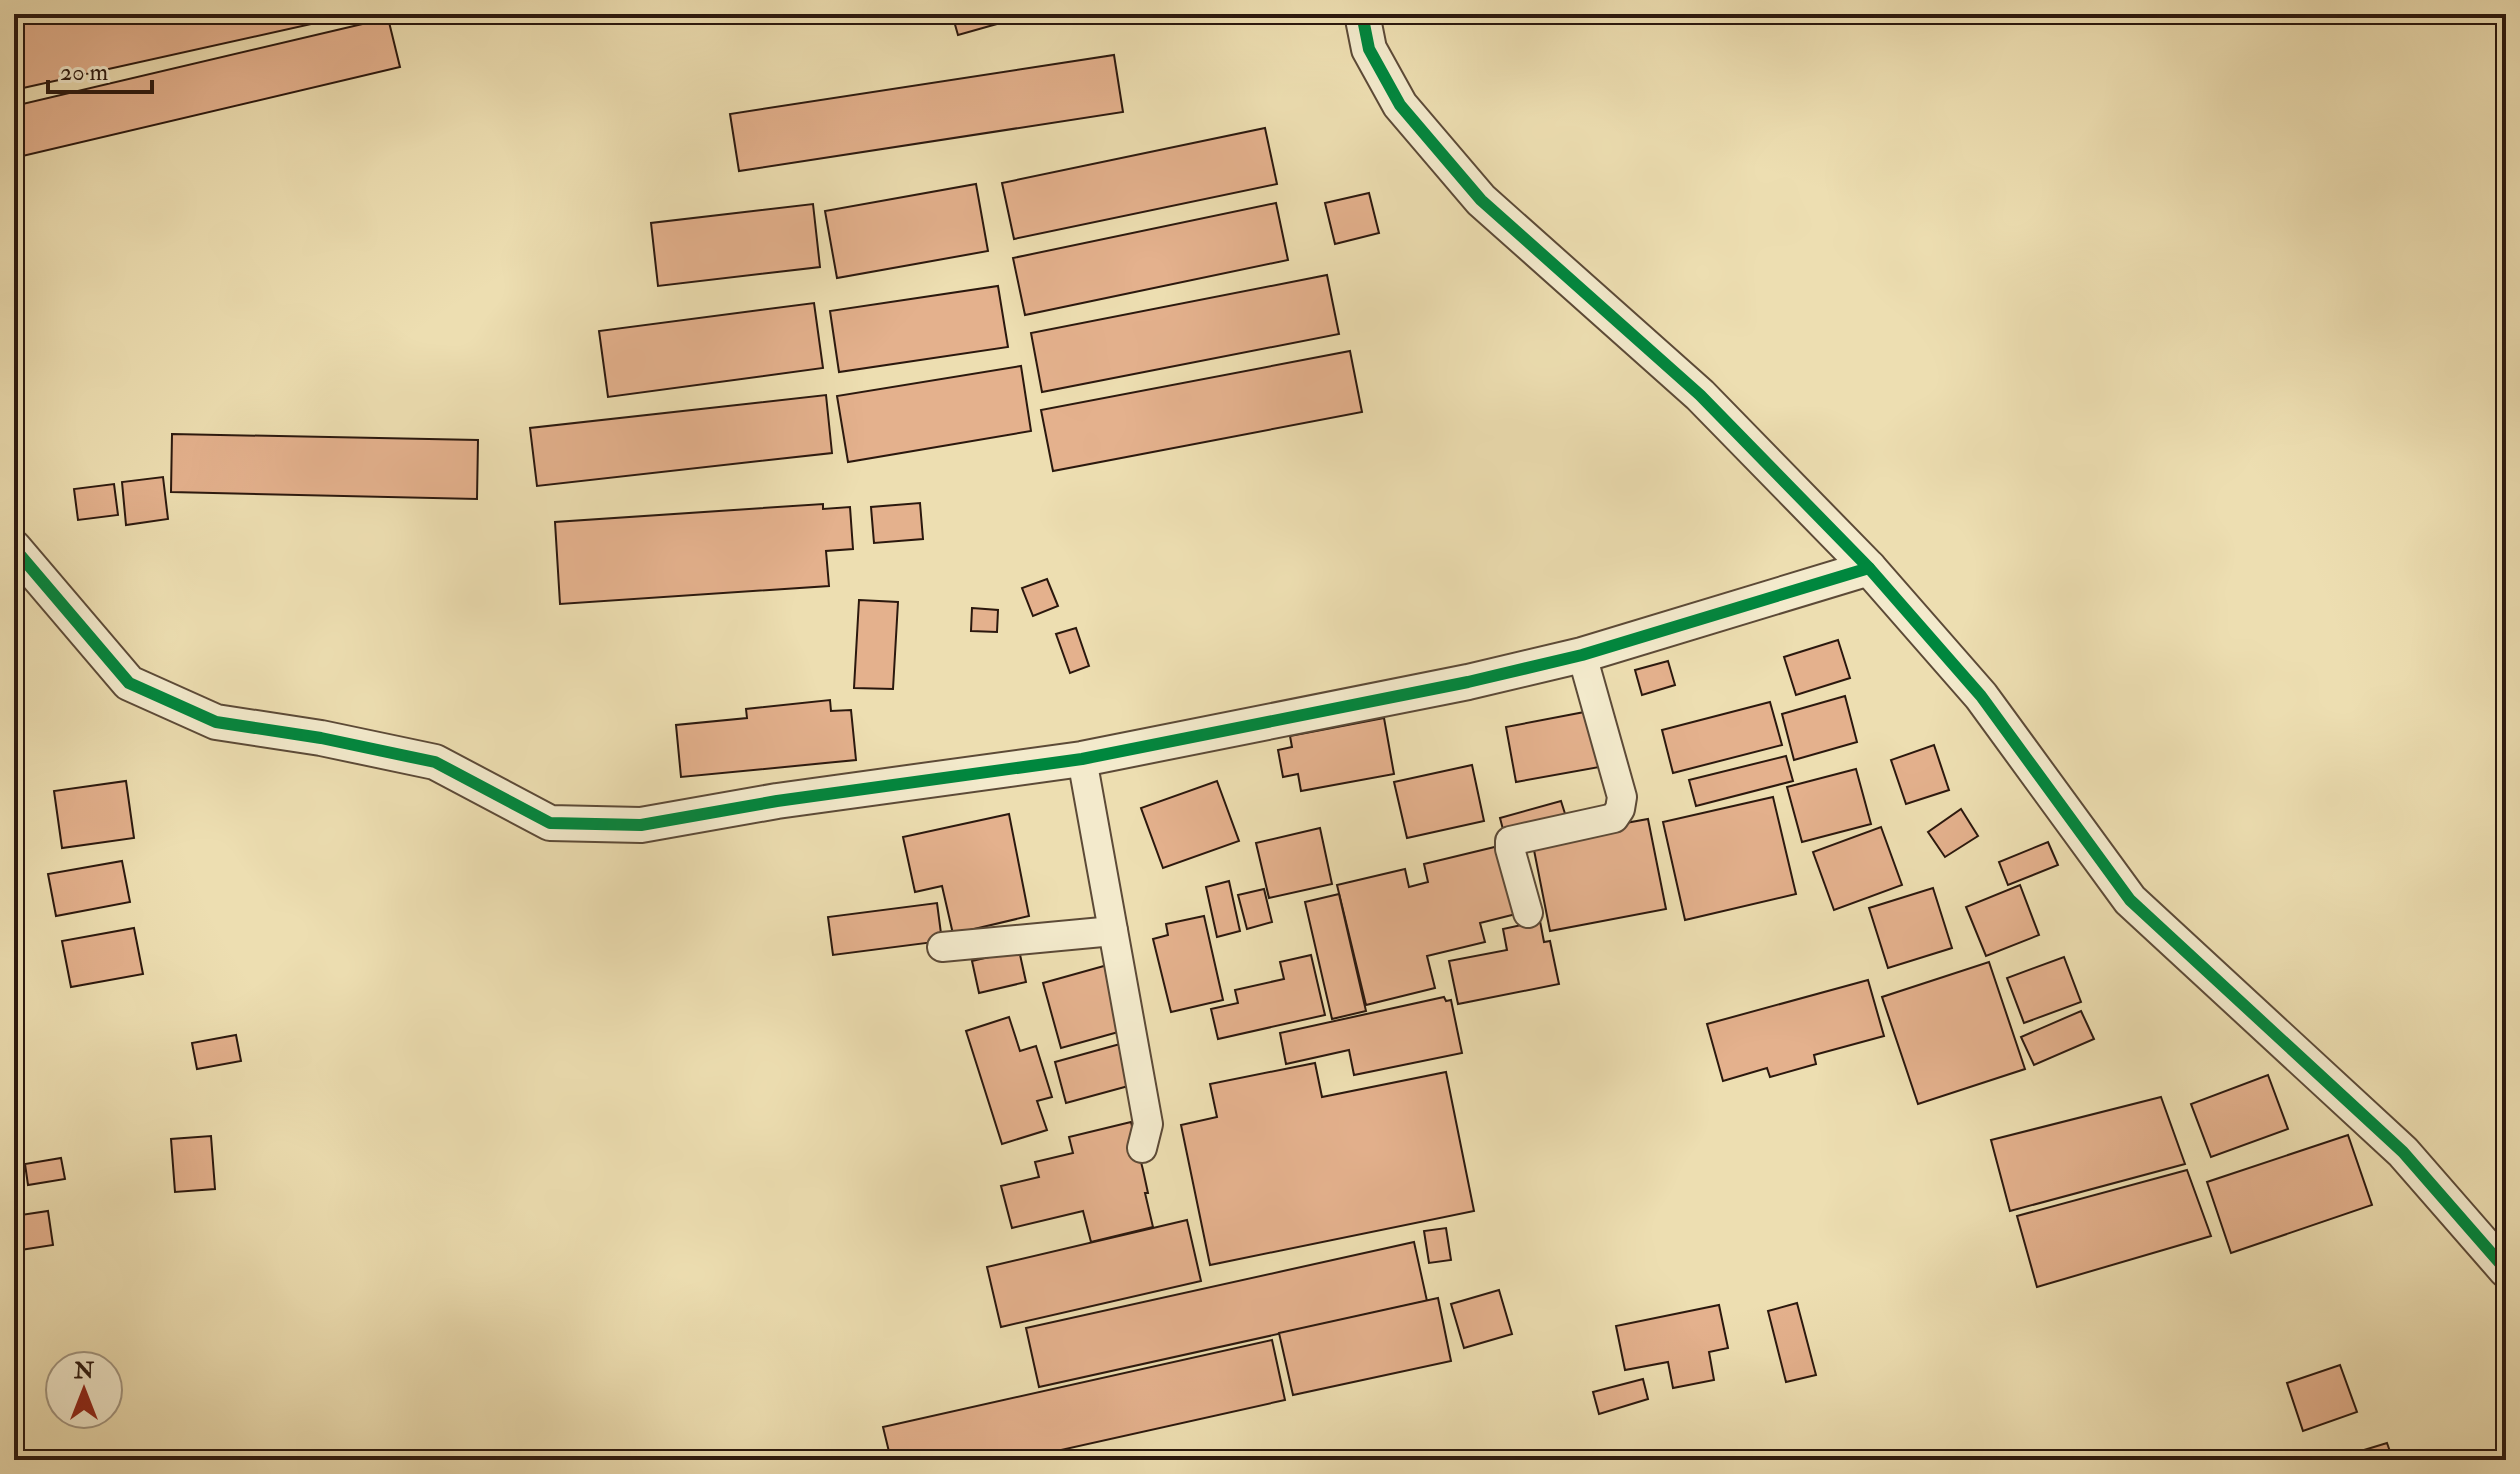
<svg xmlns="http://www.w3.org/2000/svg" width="2520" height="1474" font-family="'IM FELL Double Pica',serif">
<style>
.building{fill:#e4b18d;stroke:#2b180e;stroke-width:2}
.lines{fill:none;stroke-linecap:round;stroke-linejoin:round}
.minor-casing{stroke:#5c4a37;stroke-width:32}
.tertiary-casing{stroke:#5c4a37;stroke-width:38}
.minor{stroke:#f3eacc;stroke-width:28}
.tertiary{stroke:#f3eacc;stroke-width:34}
.cycleway-casing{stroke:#f3eacc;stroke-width:17}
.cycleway{stroke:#00873e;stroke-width:12}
</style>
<rect width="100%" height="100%" fill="#eddeb1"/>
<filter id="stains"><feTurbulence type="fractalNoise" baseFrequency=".0025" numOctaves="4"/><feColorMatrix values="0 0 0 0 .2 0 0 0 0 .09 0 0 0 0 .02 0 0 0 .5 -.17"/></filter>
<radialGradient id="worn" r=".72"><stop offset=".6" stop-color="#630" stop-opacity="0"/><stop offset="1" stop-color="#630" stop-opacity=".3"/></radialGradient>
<g class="building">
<polygon points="35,14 356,14 14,90 14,19"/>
<polygon points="952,14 1002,14 1004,22 958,35"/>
<polygon points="388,18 400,67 14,158 14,106"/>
<polygon points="1114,55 1123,112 739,171 730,114"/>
<polygon points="1265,128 1277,184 1014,239 1002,183"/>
<polygon points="976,184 988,251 837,278 825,211"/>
<polygon points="1369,193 1379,233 1335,244 1325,203"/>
<polygon points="1276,203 1288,260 1025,315 1013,258"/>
<polygon points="813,204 820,267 658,286 651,223"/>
<polygon points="1327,275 1339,334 1042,392 1031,333"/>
<polygon points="998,286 1008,347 839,372 830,311"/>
<polygon points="814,303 823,368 608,397 599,331"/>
<polygon points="1350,351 1362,412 1053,471 1041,410"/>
<polygon points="1021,366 1031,431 848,462 837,396"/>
<polygon points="826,395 832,453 537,486 530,428"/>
<polygon points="172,434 478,440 477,499 171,492"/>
<polygon points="163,477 168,519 126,525 122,482"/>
<polygon points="114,484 118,515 78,520 74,489"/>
<polygon points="920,503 923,539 874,543 871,507"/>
<polygon points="823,504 823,509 850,507 853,549 826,551 829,586 560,604 555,522"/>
<polygon points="1047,579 1058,606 1033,616 1022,588"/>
<polygon points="859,600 898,602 893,689 854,688"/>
<polygon points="972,608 998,610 997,632 971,631"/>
<polygon points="1076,628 1089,666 1070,673 1056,634"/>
<polygon points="1838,640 1850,678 1796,695 1784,657"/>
<polygon points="1668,661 1675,685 1642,695 1635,670"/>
<polygon points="1845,696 1857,742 1794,760 1782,714"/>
<polygon points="830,700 831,711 851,710 856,760 681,777 676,725 747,718 746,709"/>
<polygon points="1770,702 1782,745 1673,773 1662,730"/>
<polygon points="1595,710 1605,766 1516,782 1506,727"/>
<polygon points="1384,718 1394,774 1301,791 1298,774 1283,777 1278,750 1292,747 1290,736"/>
<polygon points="1934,745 1949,790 1906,804 1891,760"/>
<polygon points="1786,756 1793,781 1696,806 1689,780"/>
<polygon points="1472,765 1484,821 1407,838 1394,782"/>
<polygon points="1856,769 1871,824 1802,842 1787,787"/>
<polygon points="126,781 134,838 62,848 54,791"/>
<polygon points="1217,781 1239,841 1163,868 1141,808"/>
<polygon points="1773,797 1796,894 1685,920 1663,822"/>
<polygon points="1561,801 1567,820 1505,837 1500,818"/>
<polygon points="1961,809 1978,836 1945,857 1928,832"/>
<polygon points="1009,814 1029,916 953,934 942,886 915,892 903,837"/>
<polygon points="1648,819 1666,909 1550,931 1532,840"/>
<polygon points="1881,827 1902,885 1834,910 1813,852"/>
<polygon points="1320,828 1332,884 1269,898 1256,843"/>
<polygon points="2048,842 2058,865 2008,885 1999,862"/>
<polygon points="1507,844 1524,912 1480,923 1485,942 1427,956 1435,988 1366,1005 1337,885 1405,869 1409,887 1428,882 1424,864"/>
<polygon points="122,861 130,902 56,916 48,874"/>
<polygon points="1229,881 1240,931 1217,937 1206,887"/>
<polygon points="2020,885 2039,935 1986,956 1966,907"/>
<polygon points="1933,888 1952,948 1888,968 1869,908"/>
<polygon points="1264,889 1272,922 1247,929 1238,895"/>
<polygon points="1339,894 1366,1011 1332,1019 1305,902"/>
<polygon points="937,903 942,941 833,955 828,917"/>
<polygon points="1204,916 1223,1000 1171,1012 1153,939 1168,935 1166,924"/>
<polygon points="1540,921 1544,942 1550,941 1559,984 1458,1004 1449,961 1507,950 1503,929"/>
<polygon points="134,928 143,974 71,987 62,941"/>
<polygon points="1019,950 1026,982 979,993 972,961"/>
<polygon points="1311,955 1325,1015 1218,1039 1211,1009 1238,1003 1235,990 1284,979 1280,962"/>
<polygon points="2064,957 2081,1002 2024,1023 2007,978"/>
<polygon points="1989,962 2025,1069 1918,1104 1882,997"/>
<polygon points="1111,964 1129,1029 1061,1048 1043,983"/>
<polygon points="1868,980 1884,1036 1814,1055 1816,1064 1770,1077 1767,1068 1723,1081 1707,1024"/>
<polygon points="1444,997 1446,1001 1451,1000 1462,1053 1354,1075 1349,1050 1286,1064 1280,1033"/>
<polygon points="2081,1011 2094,1039 2034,1065 2021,1037"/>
<polygon points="1009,1017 1020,1051 1036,1046 1052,1097 1037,1101 1047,1130 1002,1144 966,1031"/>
<polygon points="236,1035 241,1061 197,1069 192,1043"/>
<polygon points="1120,1044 1132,1085 1066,1103 1055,1062"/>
<polygon points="1315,1063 1322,1097 1446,1072 1474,1211 1210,1265 1181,1125 1217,1117 1210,1084"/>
<polygon points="2268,1075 2288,1129 2211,1157 2191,1104"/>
<polygon points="2161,1097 2185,1164 2010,1211 1991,1140"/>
<polygon points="1131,1122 1143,1170 1148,1193 1145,1193 1153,1227 1091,1242 1083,1211 1012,1228 1001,1186 1039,1177 1035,1162 1073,1153 1069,1137"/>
<polygon points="2348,1135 2372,1205 2231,1253 2207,1182"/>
<polygon points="211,1136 215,1189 175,1192 171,1139"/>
<polygon points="61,1158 65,1179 28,1185 25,1164"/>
<polygon points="2187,1170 2211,1236 2037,1287 2017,1216"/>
<polygon points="48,1211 53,1245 14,1251 14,1216"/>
<polygon points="1187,1220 1201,1281 1001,1327 987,1267"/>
<polygon points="1446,1228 1451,1260 1429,1263 1424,1231"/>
<polygon points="1414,1242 1427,1301 1039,1387 1026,1328"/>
<polygon points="1499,1290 1512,1334 1464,1348 1451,1304"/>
<polygon points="1438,1298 1451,1361 1293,1395 1279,1333"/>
<polygon points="1797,1303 1816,1375 1786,1382 1768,1311"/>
<polygon points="1719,1305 1728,1348 1709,1352 1714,1380 1673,1388 1668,1362 1625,1370 1616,1326"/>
<polygon points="1272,1340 1285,1400 1016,1460 891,1460 883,1427"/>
<polygon points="2340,1365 2357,1412 2303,1431 2287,1383"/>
<polygon points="1643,1379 1648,1399 1599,1414 1593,1392"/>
<polygon points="2387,1443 2393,1460 2331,1460"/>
</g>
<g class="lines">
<defs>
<g id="minor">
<polyline points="1082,759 1148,1124 1142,1148"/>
<polyline points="1528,913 1510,849 1510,841 1614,818 1620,809 1622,797 1582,655"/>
<polyline points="942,947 1113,931"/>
</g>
<g id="tertiary">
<polyline points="1362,14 1369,49 1400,105 1481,200 1700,395 1869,568 1981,696 2130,900 2403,1152 2506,1270"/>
<polyline points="14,548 129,683 216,722 321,738 435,762 550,823 641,825 777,801 1082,759 1468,682 1582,655 1869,568"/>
</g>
</defs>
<use href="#minor" class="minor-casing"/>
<use href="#tertiary" class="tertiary-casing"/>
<use href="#minor" class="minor"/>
<use href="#tertiary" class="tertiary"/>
<defs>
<g id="cycleway">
<polyline points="1362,14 1369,49 1400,105 1481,200 1700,395 1869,568 1981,696 2130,900 2403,1152 2506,1270"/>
<polyline points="14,548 129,683 216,722 321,738 435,762 550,823 641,825 777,801 1082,759 1468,682 1582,655 1869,568"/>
</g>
</defs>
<use href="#cycleway" class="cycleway-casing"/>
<use href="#cycleway" class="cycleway"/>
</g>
<rect width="2520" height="1474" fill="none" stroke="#eddeb1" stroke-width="48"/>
<rect x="16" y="16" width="2488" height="1442" fill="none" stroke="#2b180e" stroke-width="4"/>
<rect x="24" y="24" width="2472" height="1426" fill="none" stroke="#2b180e" stroke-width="2"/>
<g transform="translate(84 1390)"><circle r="38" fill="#f3eacc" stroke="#a39680" stroke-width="2"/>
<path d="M0-6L14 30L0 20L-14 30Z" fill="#8f2418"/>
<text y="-12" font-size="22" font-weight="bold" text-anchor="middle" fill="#2b180e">N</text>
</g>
<path d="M48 80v12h104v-12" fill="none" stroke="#2b180e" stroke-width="4"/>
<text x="60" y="80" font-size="24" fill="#2b180e" stroke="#f3eacc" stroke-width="6" paint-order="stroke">20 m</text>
<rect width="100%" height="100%" filter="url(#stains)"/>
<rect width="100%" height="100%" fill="url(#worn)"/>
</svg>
